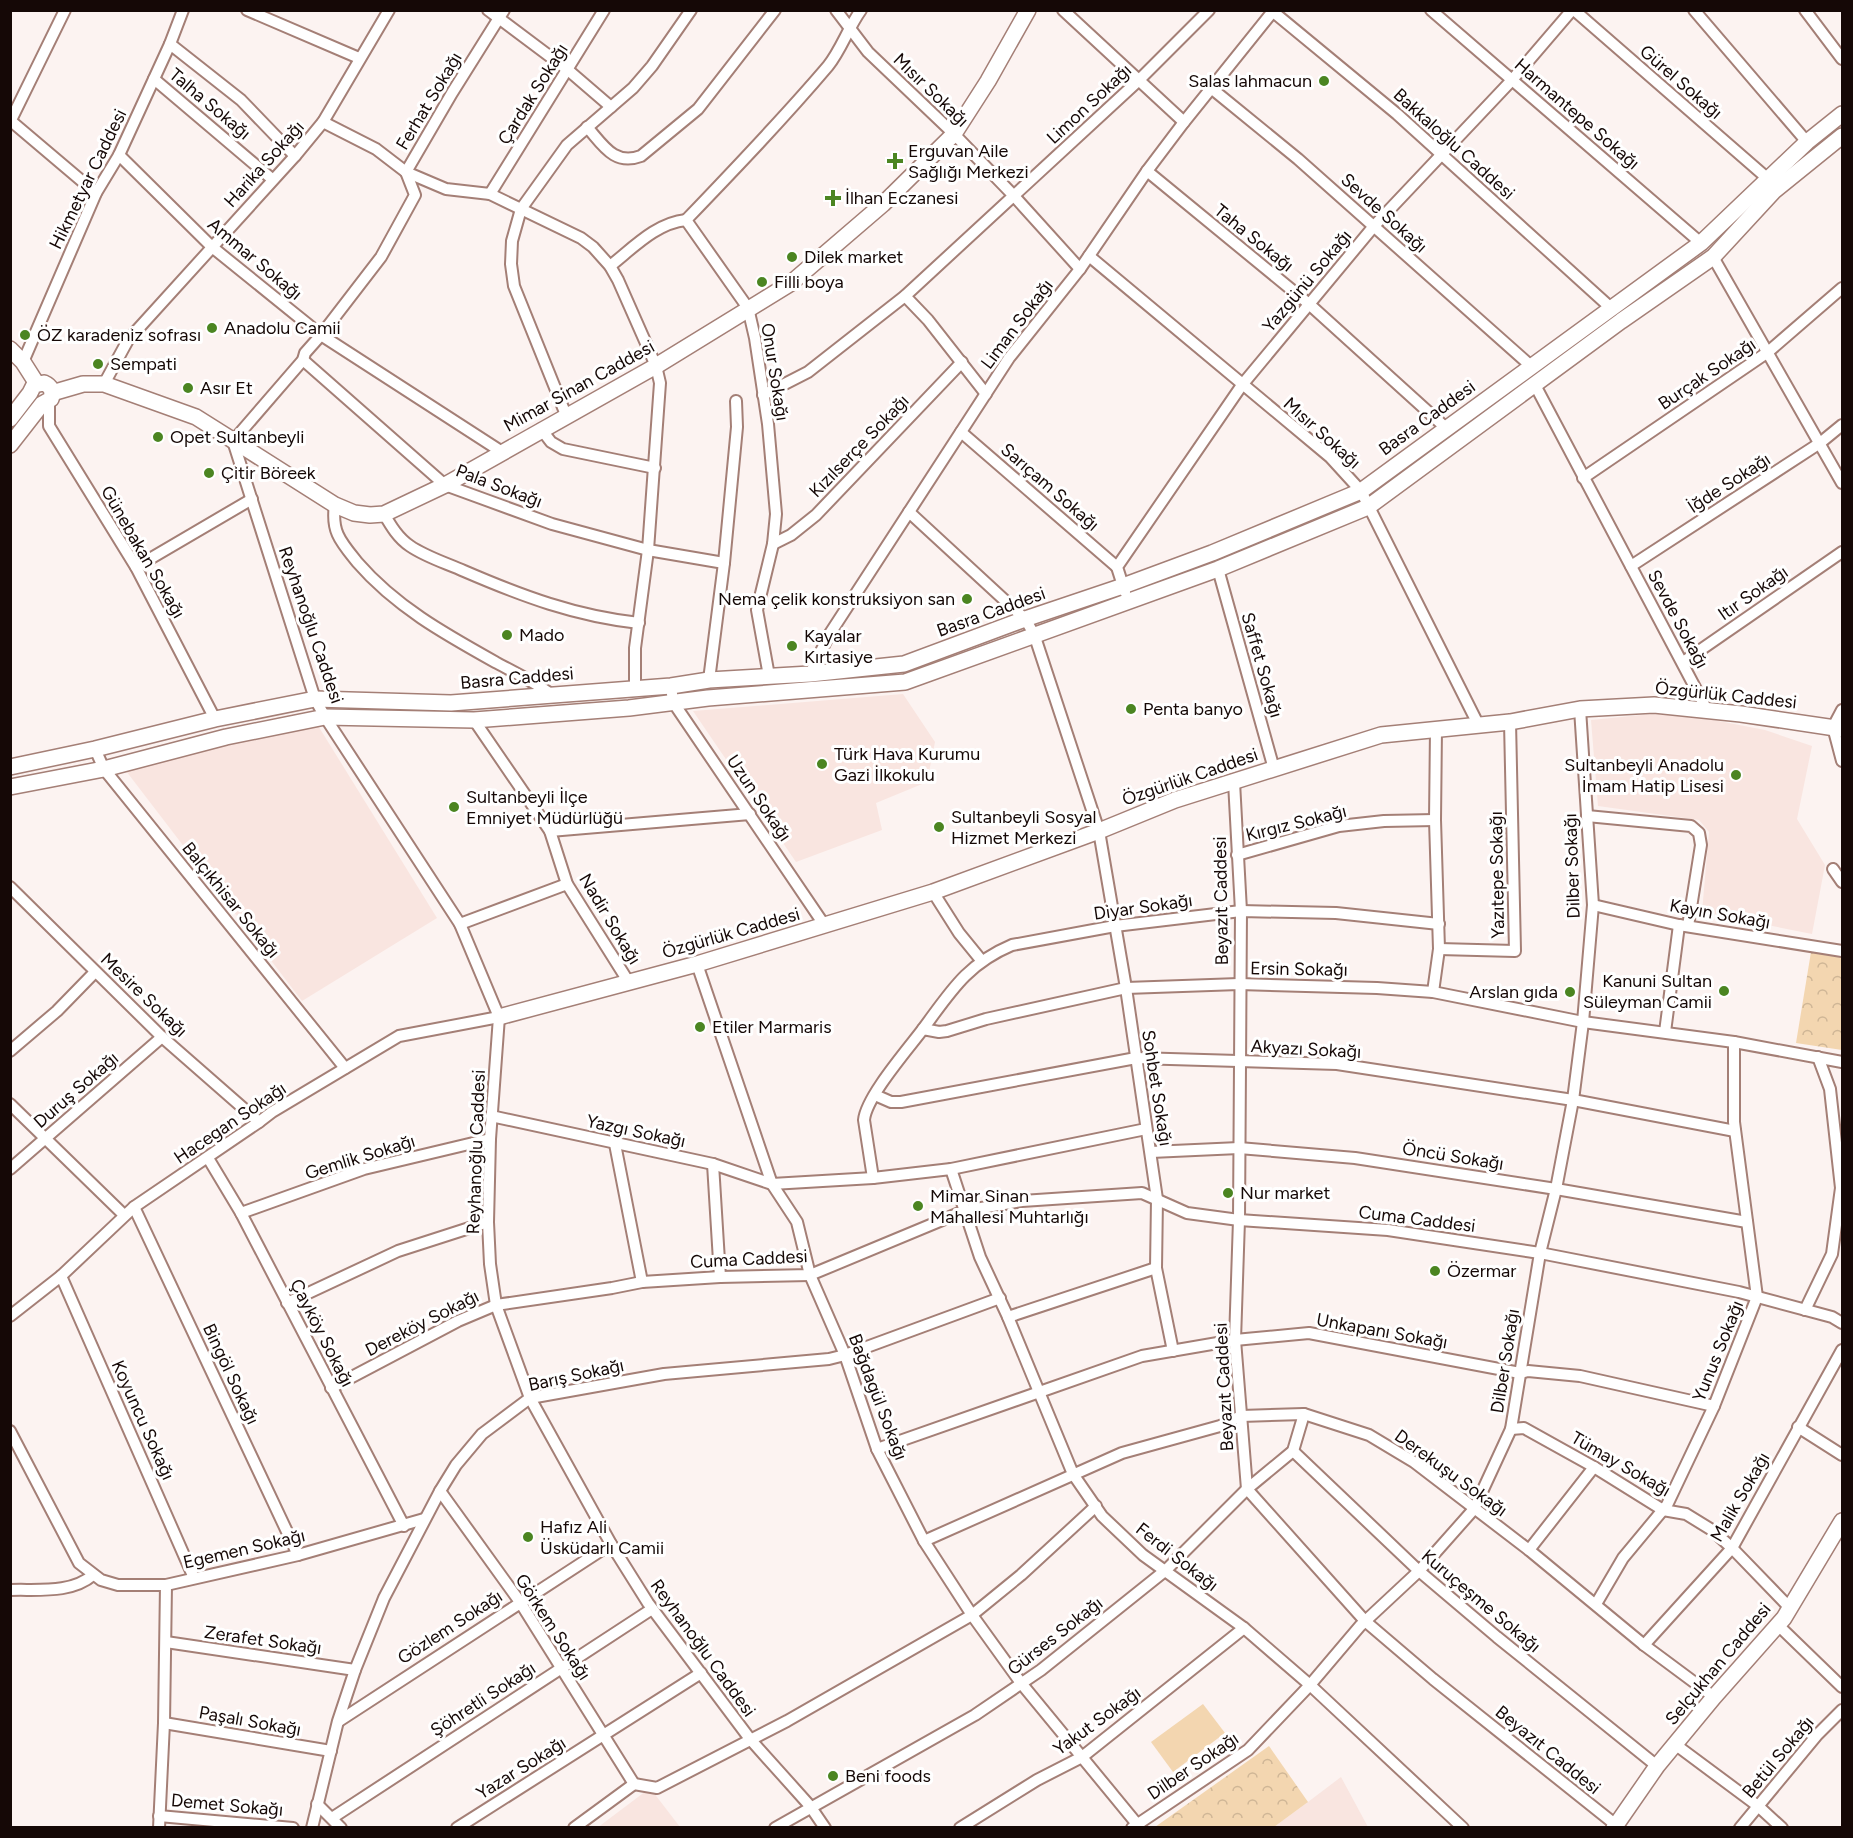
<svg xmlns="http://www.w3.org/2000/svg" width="1853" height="1838" font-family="Figtree,sans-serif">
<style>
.built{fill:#f9e5e0}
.green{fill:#f3d6b0}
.park{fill:url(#park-crowns)}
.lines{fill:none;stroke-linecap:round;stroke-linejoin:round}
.street-casing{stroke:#a47f76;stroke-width:14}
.secondary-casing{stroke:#a47f76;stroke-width:18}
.street{stroke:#fff;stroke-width:10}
.secondary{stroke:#fff;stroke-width:15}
.poi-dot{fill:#4b8521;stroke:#fff;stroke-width:2}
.labels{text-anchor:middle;stroke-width:6;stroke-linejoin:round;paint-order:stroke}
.poi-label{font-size:18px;fill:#150806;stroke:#fff;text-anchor:start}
.street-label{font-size:18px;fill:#150806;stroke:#fff}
</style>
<defs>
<pattern id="park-crowns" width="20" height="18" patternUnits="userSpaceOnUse" patternTransform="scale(1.5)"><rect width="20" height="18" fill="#f3d6b0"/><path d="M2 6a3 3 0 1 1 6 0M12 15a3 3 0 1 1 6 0" fill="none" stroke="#cfb696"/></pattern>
</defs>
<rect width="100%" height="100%" fill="#fcf3f1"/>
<g class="built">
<polygon points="903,694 935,742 927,782 876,803 882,830 796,862 693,711"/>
<polygon points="1652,714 1693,716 1765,730 1812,746 1797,819 1825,865 1812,934 1702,912 1709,832 1699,820 1598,806 1591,720"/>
<polygon points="317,724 437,918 302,1001 123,767"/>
<polygon points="1341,1777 1368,1827 1274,1827 1308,1802"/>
<polygon points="650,1788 680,1827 597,1828"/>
</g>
<polygon class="green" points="1203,1704 1225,1733 1173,1772 1151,1742"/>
<g class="park">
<polygon points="1811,952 1842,957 1842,1050 1796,1043"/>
<polygon points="1269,1746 1308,1802 1274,1827 1155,1827"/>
</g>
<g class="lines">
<defs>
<g id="street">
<polyline points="247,10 359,58"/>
<polyline points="488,10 568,70 611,107"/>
<polyline points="504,10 452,93 406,172 415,195 381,257 321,335 305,353 303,360 233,441 315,699 325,717 460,924 499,1017 490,1139 488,1222 490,1264 496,1305 530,1398 611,1544 648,1603 750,1739 810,1806 825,1828"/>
<polyline points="836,10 868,52 954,134 1014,196 1080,269"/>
<polyline points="1063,10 1184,122"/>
<polyline points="1271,10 1397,114 1611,308"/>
<polyline points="1431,10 1701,243"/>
<polyline points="1574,10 1767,178"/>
<polyline points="1694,10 1807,142"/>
<polyline points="1805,10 1842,59"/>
<polyline points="170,44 241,100 295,156"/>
<polyline points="154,79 272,179"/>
<polyline points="1211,88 1298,159 1531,366"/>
<polyline points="11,121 96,193"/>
<polyline points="10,122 65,10"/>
<polyline points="323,122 376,149 406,172 446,189 490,194 581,238 593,247 610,266 618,280 656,366 660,383 648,550 635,648 635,689"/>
<path d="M587 127C603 145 614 166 641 156L698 109 775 10"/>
<polyline points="119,155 212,247 321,335 502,452"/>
<polyline points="1147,171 1309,304 1446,428"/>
<polyline points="490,194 604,10"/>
<polyline points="1089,256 1330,457 1361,491 1478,724"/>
<polyline points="1713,257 1842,483"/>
<path d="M610 266C633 248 656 223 686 220"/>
<polyline points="905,296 928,320 986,394"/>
<polyline points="303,360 445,485 552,524 648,550 724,563"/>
<polyline points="23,362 96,193 119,155 170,44 183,10"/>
<polyline points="104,384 128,340 295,156 323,122 389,10"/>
<polyline points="1535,385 1707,710"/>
<polyline points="763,395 808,372 905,296 1138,81 1209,10"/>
<polyline points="49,402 49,426 136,567 215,719"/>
<polyline points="566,415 514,286 511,264 512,241 521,209 567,145 633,88 652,66 691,10"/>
<polyline points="541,429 551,442 563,449 655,468"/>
<polyline points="961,432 1117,567"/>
<polyline points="1583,478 1768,352 1842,288"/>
<path d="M335 505C331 532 341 542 357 562 396 607 445 634 497 663 515 673 535 682 552 695"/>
<polyline points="909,512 1025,619 1034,634 1099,831 1126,988 1157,1199 1156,1268 1173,1351"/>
<path d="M384 514C391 526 398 538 410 546 426 557 446 563 464 571 522 596 575 616 639 623"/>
<polyline points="773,544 791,535 816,515 962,362"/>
<polyline points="1631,566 1820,443 1842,425"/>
<polyline points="136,567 252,499"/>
<polyline points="1218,569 1274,769"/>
<polyline points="1125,592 1117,567 1242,385 1374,226 1512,80 1572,10"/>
<polyline points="1683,662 1842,552"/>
<polyline points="810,674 829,635 1009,358 1080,269 1147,171 1184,122 1274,10"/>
<path d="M769 676 757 610 773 544 776 514 768 424 755 338 748 308 686 220C734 170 783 119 828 66 841 50 848 28 861 10"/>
<polyline points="709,680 724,563 737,427 736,401"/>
<polyline points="671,686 673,702 825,926"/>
<polyline points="1842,710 1833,727 1842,761"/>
<polyline points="474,720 550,831 567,884 628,981"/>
<polyline points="95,749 104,769 345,1068"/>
<polyline points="1234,782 1241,911 1239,1220 1235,1340 1247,1489 1365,1621 1433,1679 1616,1825"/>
<polyline points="1587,816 1691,826 1699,833 1701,845 1688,926"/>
<polyline points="550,831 750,814"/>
<polyline points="1237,855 1339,826 1384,821 1435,820"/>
<polyline points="1833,869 1842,882"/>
<polyline points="10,887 162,1037 259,1122"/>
<polyline points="933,892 959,933 981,960"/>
<polyline points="1593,905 1679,925 1842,951"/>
<polyline points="460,924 567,884"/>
<polyline points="1439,949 1515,951 1510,722"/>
<polyline points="697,964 772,1184 797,1222 810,1275 845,1355 877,1449 924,1541 972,1615 1021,1683 1137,1824"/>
<polyline points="1433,992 1439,949 1435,820 1436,729"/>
<path d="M923 1029C951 991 967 964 1012 945L1115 926 1241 911 1336 913 1439 924"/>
<polyline points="1665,1032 1679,925"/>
<polyline points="10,1051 57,1011 95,972"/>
<polyline points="875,1095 891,1102 901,1102 1136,1058 1337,1064 1573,1100 1735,1131"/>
<polyline points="10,1104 124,1215"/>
<polyline points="491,1116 713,1164 772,1184 873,1178 951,1169 1146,1129"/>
<polyline points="615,1144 642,1282"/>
<polyline points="1151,1152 1239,1148 1355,1158 1556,1189 1747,1222"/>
<polyline points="208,1158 241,1213 404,1526"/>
<polyline points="713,1164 720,1277"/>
<polyline points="10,1169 162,1037"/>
<polyline points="951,1169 980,1257 1008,1317 1073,1474 1102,1516 1143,1555 1244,1628 1310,1685 1463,1828"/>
<path d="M873 1178 864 1120C866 1097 908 1049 923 1029L939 1032 947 1031 986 1019 1126 988 1239 984 1377 988 1433 992 1583 1022 1734 1042 1842 1062"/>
<polyline points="134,1207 298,1555"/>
<polyline points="241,1213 364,1169 490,1139"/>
<polyline points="61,1276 194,1578"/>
<polyline points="287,1303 398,1251 488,1222"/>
<polyline points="1805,1310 1832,1254 1841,1188 1830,1089 1818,1057"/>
<polyline points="10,1316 61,1276 134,1207 259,1122 272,1112 399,1036 499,1017"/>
<polyline points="1008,1317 1156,1268"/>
<polyline points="331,1388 458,1321 496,1305 612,1288 642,1282 720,1277 810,1275 964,1211 1022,1201 1142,1193 1187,1213 1239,1220 1388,1230 1540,1253 1739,1292 1832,1317 1842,1323"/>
<polyline points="1798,1427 1842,1455"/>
<polyline points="1511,1429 1524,1428 1594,1467 1663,1510 1686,1514 1712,1530 1732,1548 1790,1608"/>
<polyline points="10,1431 79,1563 101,1580 118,1585 166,1585 298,1555 424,1519"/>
<polyline points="877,1449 1142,1356 1235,1340 1309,1333 1520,1373 1528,1371 1580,1376 1714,1406"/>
<polyline points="1293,1451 1419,1571 1497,1637 1657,1766"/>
<polyline points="440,1491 520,1602 634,1784"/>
<polyline points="924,1541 1122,1453 1220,1426 1241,1416 1304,1414 1369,1435 1414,1462 1529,1550 1644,1645 1714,1697"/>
<polyline points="1529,1550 1594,1467"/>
<path d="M10 1590C37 1589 71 1594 93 1575"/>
<polyline points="1596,1604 1623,1558 1667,1505 1714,1406 1757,1297 1734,1122 1734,1042"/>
<polyline points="1778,1625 1842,1687"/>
<polyline points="166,1642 355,1670"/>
<polyline points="1644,1645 1732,1548 1842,1350"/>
<polyline points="339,1721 611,1544"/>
<polyline points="164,1723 331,1751"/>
<polyline points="1676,1745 1758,1806 1782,1828"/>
<polyline points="634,1784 657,1788 787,1721 972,1615 1021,1575 1096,1506"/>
<polyline points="317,1804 341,1828"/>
<polyline points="159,1816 293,1828"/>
<polyline points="332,1818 652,1609"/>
<polyline points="159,1828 164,1723 166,1585"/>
<polyline points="312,1828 338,1721 355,1670 384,1598 440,1491 456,1465 482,1434 530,1398 664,1374 829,1359 845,1355 1000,1298"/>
<polyline points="457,1828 701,1673"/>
<polyline points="574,1828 634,1784"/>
<polyline points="775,1828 975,1715 1041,1670 1166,1570 1247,1489 1293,1451 1304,1414"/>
<polyline points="960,1828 1037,1780 1082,1757 1244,1628"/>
<polyline points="1132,1828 1248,1750 1310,1685 1360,1626 1419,1571 1474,1509 1511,1429 1540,1253 1556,1189 1573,1100 1583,1022 1593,905 1580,709"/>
<polyline points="1740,1828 1817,1735 1842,1710"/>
</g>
<g id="secondary">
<polyline points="10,349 23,362 37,384"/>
<polyline points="52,393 83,384 104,384 196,417 335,505 354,513 370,515 384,514 445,485 656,366 791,283 883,204 954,134 988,81 1028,10"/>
<path d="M10 419 30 393 34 385 44 383C51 386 54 392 51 399L42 404 10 445"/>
<polyline points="10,767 95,749 215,719 315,699 451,703 671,686 709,680 810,674 904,664 1025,619 1123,586 1212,553 1361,491 1701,243 1807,142 1842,114"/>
<polyline points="10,787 104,769 226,737 325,717 474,720 629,708 708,698 905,682 1218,569 1368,507 1621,321 1713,257 1774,191 1842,136"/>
<polyline points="499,1017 697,964 933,892 1099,831 1175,800 1381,735 1510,722 1580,709 1654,705 1741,714 1842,729"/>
<polyline points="1614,1828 1657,1766 1714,1697 1784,1618 1842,1521"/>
</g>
</defs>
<use href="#street" class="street-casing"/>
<use href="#secondary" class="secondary-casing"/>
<use href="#street" class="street"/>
<use href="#secondary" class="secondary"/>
</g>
<g class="poi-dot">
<circle cx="1324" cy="81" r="6"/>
<path d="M892 152h6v6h6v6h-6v6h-6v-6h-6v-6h6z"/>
<path d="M830 189h6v6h6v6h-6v6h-6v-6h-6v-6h6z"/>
<circle cx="792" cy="257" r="6"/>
<circle cx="762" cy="282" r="6"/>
<circle cx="212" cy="328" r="6"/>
<circle cx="25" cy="335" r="6"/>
<circle cx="98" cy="364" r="6"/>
<circle cx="188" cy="388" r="6"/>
<circle cx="158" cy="437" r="6"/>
<circle cx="209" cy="473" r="6"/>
<circle cx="967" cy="599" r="6"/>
<circle cx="507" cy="635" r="6"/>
<circle cx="792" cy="646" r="6"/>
<circle cx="1131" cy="709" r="6"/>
<circle cx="822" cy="764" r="6"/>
<circle cx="1736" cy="775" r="6"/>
<circle cx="454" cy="807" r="6"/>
<circle cx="939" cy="827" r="6"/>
<circle cx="1724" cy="991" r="6"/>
<circle cx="1570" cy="992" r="6"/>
<circle cx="700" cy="1027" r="6"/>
<circle cx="1228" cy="1193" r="6"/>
<circle cx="918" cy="1206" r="6"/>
<circle cx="1435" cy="1271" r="6"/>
<circle cx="528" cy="1537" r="6"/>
<circle cx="833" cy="1776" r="6"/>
</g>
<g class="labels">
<g class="poi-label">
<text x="1312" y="87" text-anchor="end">Salas lahmacun</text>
<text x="908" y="157">Erguvan Aile<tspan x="908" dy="21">Sağlığı Merkezi</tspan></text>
<text x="845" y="204">İlhan Eczanesi</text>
<text x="804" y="263">Dilek market</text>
<text x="774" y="288">Filli boya</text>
<text x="224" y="334">Anadolu Camii</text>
<text x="37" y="341">ÖZ karadeniz sofrası</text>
<text x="110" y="370">Sempati</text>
<text x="200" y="394">Asır Et</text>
<text x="170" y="443">Opet Sultanbeyli</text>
<text x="221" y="479">Çitir Böreek</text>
<text x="955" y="605" text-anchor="end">Nema çelik konstruksiyon san</text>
<text x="519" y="641">Mado</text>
<text x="804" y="642">Kayalar<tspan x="804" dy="21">Kırtasiye</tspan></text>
<text x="1143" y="715">Penta banyo</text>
<text x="834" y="760">Türk Hava Kurumu<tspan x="834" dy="21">Gazi İlkokulu</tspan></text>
<text x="1724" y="771" text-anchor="end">Sultanbeyli Anadolu<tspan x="1724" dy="21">İmam Hatip Lisesi</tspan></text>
<text x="466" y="803">Sultanbeyli İlçe<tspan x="466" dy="21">Emniyet Müdürlüğü</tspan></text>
<text x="951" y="823">Sultanbeyli Sosyal<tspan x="951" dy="21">Hizmet Merkezi</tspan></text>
<text x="1712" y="987" text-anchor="end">Kanuni Sultan<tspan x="1712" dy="21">Süleyman Camii</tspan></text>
<text x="1558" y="998" text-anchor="end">Arslan gıda</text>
<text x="712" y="1033">Etiler Marmaris</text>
<text x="1240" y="1199">Nur market</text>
<text x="930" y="1202">Mimar Sinan<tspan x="930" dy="21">Mahallesi Muhtarlığı</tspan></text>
<text x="1447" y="1277">Özermar</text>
<text x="540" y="1533">Hafız Ali<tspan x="540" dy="21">Üsküdarlı Camii</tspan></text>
<text x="845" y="1782">Beni foods</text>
</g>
<g class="street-label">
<text transform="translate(1681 82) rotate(41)" y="6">Gürel Sokağı</text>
<text transform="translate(931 90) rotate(44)" y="6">Mısır Sokağı</text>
<text transform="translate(533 94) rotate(-58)" y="6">Çardak Sokağı</text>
<text transform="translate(429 101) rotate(-59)" y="6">Ferhat Sokağı</text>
<text transform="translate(210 104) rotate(40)" y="6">Talha Sokağı</text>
<text transform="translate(1089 104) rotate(-43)" y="6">Limon Sokağı</text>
<text transform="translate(1577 114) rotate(41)" y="6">Harmantepe Sokağı</text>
<text transform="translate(1454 144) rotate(42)" y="6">Bakkaloğlu Caddesi</text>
<text transform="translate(264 164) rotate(-48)" y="6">Harika Sokağı</text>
<text transform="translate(88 179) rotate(-64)" y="6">Hikmetyar Caddesi</text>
<text transform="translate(1384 213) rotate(42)" y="6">Sevde Sokağı</text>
<text transform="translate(1254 238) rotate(39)" y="6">Taha Sokağı</text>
<text transform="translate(255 259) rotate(40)" y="6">Ammar Sokağı</text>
<text transform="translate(1307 281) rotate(-50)" y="6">Yazgünü Sokağı</text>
<text transform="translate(1017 324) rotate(-53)" y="6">Liman Sokağı</text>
<text transform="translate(775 372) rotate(81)" y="6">Onur Sokağı</text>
<text transform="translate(1707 374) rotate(-34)" y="6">Burçak Sokağı</text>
<text transform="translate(579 386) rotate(-29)" y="6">Mimar Sinan Caddesi</text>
<text transform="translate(1427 418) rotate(-36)" y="6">Basra Caddesi</text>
<text transform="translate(1322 433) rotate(42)" y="6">Mısır Sokağı</text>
<text transform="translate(859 446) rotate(-46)" y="6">Kızılserçe Sokağı</text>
<text transform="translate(1729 483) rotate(-33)" y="6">İğde Sokağı</text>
<text transform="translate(499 486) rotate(21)" y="6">Pala Sokağı</text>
<text transform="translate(1050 487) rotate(41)" y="6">Sarıçam Sokağı</text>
<text transform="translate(143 552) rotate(60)" y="6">Günebakan Sokağı</text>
<text transform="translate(1753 593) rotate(-35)" y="6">Itır Sokağı</text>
<text transform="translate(991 612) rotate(-20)" y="6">Basra Caddesi</text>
<text transform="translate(1678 619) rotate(62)" y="6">Sevde Sokağı</text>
<text transform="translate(311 625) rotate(71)" y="6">Reyhanoğlu Caddesi</text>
<text transform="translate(1262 665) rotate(74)" y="6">Saffet Sokağı</text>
<text transform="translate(517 678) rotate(-5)" y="6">Basra Caddesi</text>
<text transform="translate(1726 695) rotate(6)" y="6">Özgürlük Caddesi</text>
<text transform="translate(1190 777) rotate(-19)" y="6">Özgürlük Caddesi</text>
<text transform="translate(759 798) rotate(56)" y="6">Uzun Sokağı</text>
<text transform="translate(1296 823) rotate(-14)" y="6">Kırgız Sokağı</text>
<text transform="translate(1572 866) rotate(-92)" y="6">Dilber Sokağı</text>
<text transform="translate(1497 875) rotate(-91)" y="6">Yazıtepe Sokağı</text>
<text transform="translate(231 900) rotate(51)" y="6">Balçıkhisar Sokağı</text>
<text transform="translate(1221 901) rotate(-91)" y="6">Beyazıt Caddesi</text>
<text transform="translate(1143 907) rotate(-8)" y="6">Diyar Sokağı</text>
<text transform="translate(1720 914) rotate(10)" y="6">Kayın Sokağı</text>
<text transform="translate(610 919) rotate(59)" y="6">Nadir Sokağı</text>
<text transform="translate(731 933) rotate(-16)" y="6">Özgürlük Caddesi</text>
<text transform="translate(1299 969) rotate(1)" y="6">Ersin Sokağı</text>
<text transform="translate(144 995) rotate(44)" y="6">Mesire Sokağı</text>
<text transform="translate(1306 1049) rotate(3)" y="6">Akyazı Sokağı</text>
<text transform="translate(1157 1088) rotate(81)" y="6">Sohbet Sokağı</text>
<text transform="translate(76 1090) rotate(-41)" y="6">Duruş Sokağı</text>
<text transform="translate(230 1123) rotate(-34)" y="6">Hacegan Sokağı</text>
<text transform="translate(636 1131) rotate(12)" y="6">Yazgı Sokağı</text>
<text transform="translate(476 1152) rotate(-88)" y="6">Reyhanoğlu Caddesi</text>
<text transform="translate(1453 1156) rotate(9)" y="6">Öncü Sokağı</text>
<text transform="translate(360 1157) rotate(-17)" y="6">Gemlik Sokağı</text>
<text transform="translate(1417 1219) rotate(7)" y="6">Cuma Caddesi</text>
<text transform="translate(749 1259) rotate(-3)" y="6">Cuma Caddesi</text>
<text transform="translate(422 1323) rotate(-27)" y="6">Dereköy Sokağı</text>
<text transform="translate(1382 1331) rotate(10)" y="6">Unkapanı Sokağı</text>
<text transform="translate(322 1333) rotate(63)" y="6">Çayköy Sokağı</text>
<text transform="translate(1718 1351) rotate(-68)" y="6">Yunus Sokağı</text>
<text transform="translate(1505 1361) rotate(-81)" y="6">Dilber Sokağı</text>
<text transform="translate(231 1374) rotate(65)" y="6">Bingöl Sokağı</text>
<text transform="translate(576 1375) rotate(-12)" y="6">Barış Sokağı</text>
<text transform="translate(1224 1387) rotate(-93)" y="6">Beyazıt Caddesi</text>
<text transform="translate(878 1397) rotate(69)" y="6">Bağdagül Sokağı</text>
<text transform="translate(143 1420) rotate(66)" y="6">Koyuncu Sokağı</text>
<text transform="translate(1621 1464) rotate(30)" y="6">Tümay Sokağı</text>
<text transform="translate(1451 1473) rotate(36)" y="6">Derekuşu Sokağı</text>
<text transform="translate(1740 1497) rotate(-60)" y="6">Malik Sokağı</text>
<text transform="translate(244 1549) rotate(-13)" y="6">Egemen Sokağı</text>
<text transform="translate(1177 1557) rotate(38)" y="6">Ferdi Sokağı</text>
<text transform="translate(1481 1601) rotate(40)" y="6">Kuruçeşme Sokağı</text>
<text transform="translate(450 1627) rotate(-33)" y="6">Gözlem Sokağı</text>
<text transform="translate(553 1627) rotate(57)" y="6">Görkem Sokağı</text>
<text transform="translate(1055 1636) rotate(-38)" y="6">Gürses Sokağı</text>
<text transform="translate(263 1640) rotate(8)" y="6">Zerafet Sokağı</text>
<text transform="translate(703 1648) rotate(54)" y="6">Reyhanoğlu Caddesi</text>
<text transform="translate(1718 1664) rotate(-50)" y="6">Selçukhan Caddesi</text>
<text transform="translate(483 1699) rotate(-33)" y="6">Şöhretli Sokağı</text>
<text transform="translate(250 1721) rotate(10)" y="6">Paşalı Sokağı</text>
<text transform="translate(1097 1721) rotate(-36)" y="6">Yakut Sokağı</text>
<text transform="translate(1548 1750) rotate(39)" y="6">Beyazıt Caddesi</text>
<text transform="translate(1778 1757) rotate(-50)" y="6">Betül Sokağı</text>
<text transform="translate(1193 1766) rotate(-34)" y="6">Dilber Sokağı</text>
<text transform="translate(521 1768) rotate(-32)" y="6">Yazar Sokağı</text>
<text transform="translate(227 1805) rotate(5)" y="6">Demet Sokağı</text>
</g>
</g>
<rect width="1853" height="1838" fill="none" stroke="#150806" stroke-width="24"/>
</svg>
